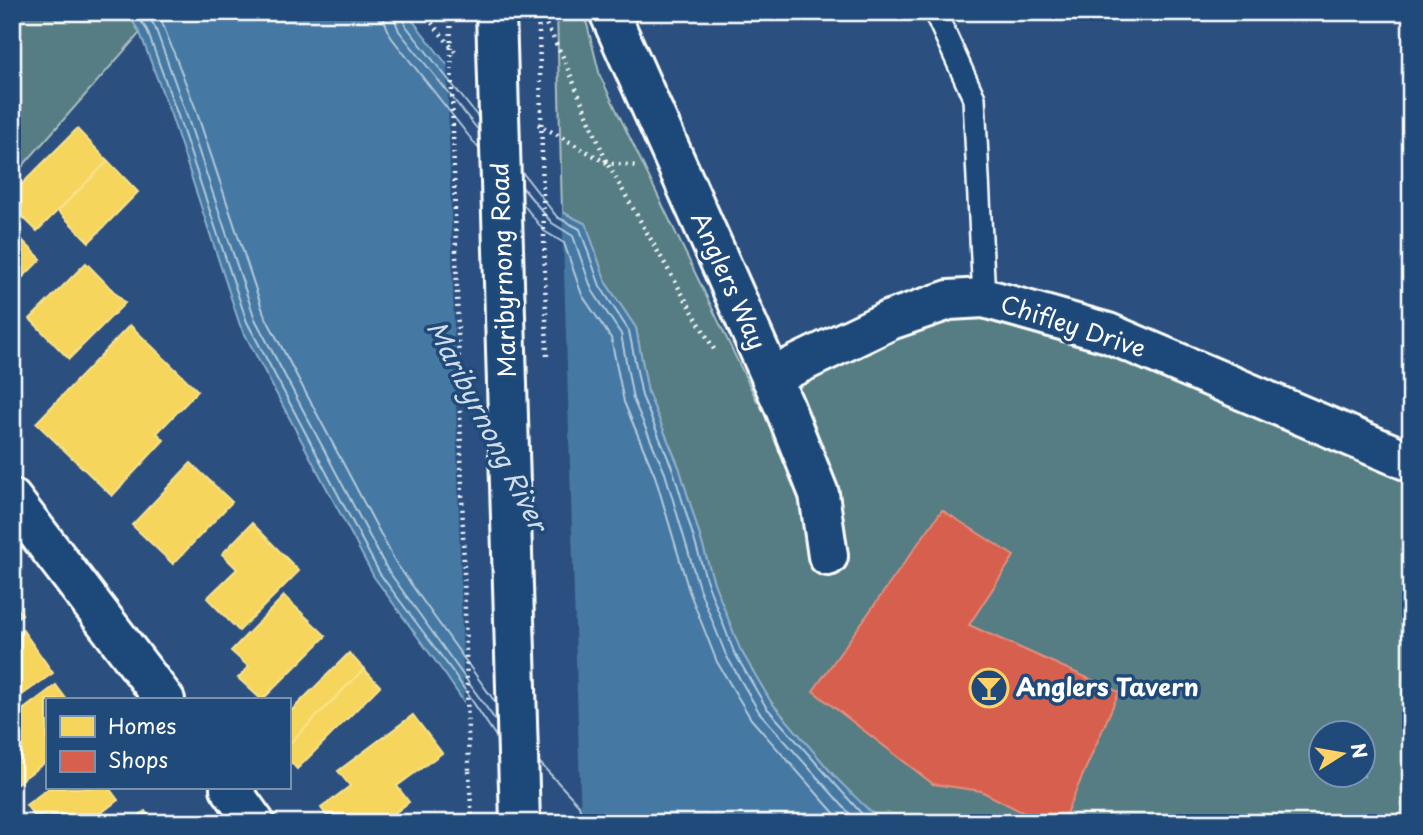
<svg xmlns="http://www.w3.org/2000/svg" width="1423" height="835" font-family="'Playpen Sans',sans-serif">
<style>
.green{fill:#547d83;stroke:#aabec1;stroke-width:2;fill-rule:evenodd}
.water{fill:#4478a2;stroke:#8faec7;stroke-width:2}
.pier{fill:#2b5080}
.homes{fill:#f6d55c;stroke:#f9e28d;stroke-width:2}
.shops{fill:#d6604d;stroke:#e29082;stroke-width:2}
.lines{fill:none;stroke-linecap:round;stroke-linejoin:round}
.shore{stroke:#b4c9da;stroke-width:2}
.service-casing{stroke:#fff;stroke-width:26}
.minor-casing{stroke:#fff;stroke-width:44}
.path{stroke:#fff;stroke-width:4.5;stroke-dasharray:2 5;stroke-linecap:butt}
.service{stroke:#1f4a7a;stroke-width:21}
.minor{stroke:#1f4a7a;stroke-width:38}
.tram{stroke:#fff;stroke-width:2}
.primary-bridge-casing{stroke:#fff;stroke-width:44;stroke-linecap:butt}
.path-bridge{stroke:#fff;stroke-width:4.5;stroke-dasharray:2 5;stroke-linecap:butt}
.primary-bridge{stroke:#1f4a7a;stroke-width:38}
.labels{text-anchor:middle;stroke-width:7;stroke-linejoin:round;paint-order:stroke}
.street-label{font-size:24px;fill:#fff;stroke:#1f4a7a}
.poi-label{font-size:24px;font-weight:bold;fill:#fff;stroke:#1f4a7a;text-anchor:start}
.water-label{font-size:26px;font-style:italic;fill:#d0dde8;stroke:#1f4a7a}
</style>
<rect width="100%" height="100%" fill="#2b5080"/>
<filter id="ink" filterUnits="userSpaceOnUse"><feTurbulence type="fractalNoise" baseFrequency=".0143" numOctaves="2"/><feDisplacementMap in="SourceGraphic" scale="14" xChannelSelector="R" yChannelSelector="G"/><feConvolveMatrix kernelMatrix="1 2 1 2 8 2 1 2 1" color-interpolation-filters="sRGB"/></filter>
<g filter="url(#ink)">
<g class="green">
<polygon points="12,12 127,12 140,33 12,178"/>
<path d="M557 12H584L600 76 757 401 930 320 977 314 1046 328 1154 375 1411 475V823L878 821 836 778 771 702 740 649 714 583 679 467 648 393 636 328 606 283 586 224 562 212ZM1322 734H1364V776H1322Z"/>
</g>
<polygon class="water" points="127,12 406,12 562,212 586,224 606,283 636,328 648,393 679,467 714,583 740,649 771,702 836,778 882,823 560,823 507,766 447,677 374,577 240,325 171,115 140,33"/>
<polygon class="pier" points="447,61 562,205 581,823 555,823 504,768 464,708"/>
<g class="homes">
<polygon points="77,129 108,161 37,231 12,206 12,194"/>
<polygon points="108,161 138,192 89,242 58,211"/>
<polygon points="12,230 41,259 12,288"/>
<polygon points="86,263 125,303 69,359 30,319"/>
<polygon points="130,325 198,391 157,433 164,440 112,496 36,423"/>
<polygon points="191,463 232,502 173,564 132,525"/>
<polygon points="252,523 299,571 239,631 207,598 237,569 222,554"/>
<polygon points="284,596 326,636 262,700 238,678 249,667 231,651"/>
<polygon points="12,601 22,614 12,621"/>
<polygon points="22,629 53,673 12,702 12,636"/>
<polygon points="349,653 364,669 289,744 289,713"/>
<polygon points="364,669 380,686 297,769 289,760 289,744"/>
<polygon points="56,685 67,700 47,700 47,761 12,787 12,718"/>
<polygon points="413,715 442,753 397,786 409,802 382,823 332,823 321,808 350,786 338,771"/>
<polygon points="49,788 109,788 118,800 88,823 39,823 26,805"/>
<polygon points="145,811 153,823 130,823"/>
</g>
<polygon class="shops" points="942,510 1014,556 969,625 1119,692 1062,823 1043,823 981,791 933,784 813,691"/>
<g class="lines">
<g class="shore">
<polyline points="135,12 147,30 177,113 247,322 380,574 453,672 497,738"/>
<polyline points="146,12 155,27 185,110 255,319 387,569 496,721"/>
<polyline points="158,12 195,107 264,314 396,563 495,702"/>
<polyline points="381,12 391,37 479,149"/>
<polyline points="392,12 399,31 479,131"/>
<polyline points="401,12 406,26 478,117"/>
<polyline points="522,172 557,217 580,229 600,286 629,331 642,396 673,470 708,585 734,652 766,707 870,823"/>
<polyline points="522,187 552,223 573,236 592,290 621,334 633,399 665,473 699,588 726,655 759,712 858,823"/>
<polyline points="523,204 544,231 564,243 582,295 611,338 624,402 655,476 689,591 717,662 751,719 843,823"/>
<polyline points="539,762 579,805 583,823"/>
</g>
<defs>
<polyline id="service" points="935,12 974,98 984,298"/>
<g id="minor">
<polyline points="609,12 784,406 819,494 828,556"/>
<polyline points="771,377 890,320 949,300 984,298 1108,333 1411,462"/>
<polyline points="12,499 165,700"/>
<polyline points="230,788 255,823"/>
</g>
</defs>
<use href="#service" class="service-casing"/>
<use href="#minor" class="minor-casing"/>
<g class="path">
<polyline points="423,12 458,55"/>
<polyline points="537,12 539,32"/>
<polyline points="540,12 563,57 607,163 715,351"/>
<polyline points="538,124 607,163 638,166"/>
<polyline points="469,771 472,823"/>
</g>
<use href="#service" class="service"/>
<use href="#minor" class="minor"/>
<g class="tram">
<polyline points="488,12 511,823"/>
<polyline points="506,12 530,823"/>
</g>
<defs>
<polyline id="primary-bridge" points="496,12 520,822"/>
</defs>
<use href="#primary-bridge" class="primary-bridge-casing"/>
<g class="path-bridge">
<polyline points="450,12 469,771"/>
<polyline points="539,32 547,357"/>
</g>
<use href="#primary-bridge" class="primary-bridge"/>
</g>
</g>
<defs>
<symbol id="bar-ring" viewBox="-11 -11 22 22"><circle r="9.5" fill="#1f4a7a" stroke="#ffd166" stroke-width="1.5"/><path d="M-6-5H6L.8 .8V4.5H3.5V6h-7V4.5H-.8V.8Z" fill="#ffd166"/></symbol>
</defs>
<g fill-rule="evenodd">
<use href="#bar-ring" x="967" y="666" width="44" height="44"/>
</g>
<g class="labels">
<g class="street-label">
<text transform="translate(504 270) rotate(-92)" y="8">Maribyrnong Road</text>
<text transform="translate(728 281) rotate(66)" y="8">Anglers Way</text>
<text transform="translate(1073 327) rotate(18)" y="8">Chifley Drive</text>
</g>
<g class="poi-label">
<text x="1016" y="696">Anglers Tavern</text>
</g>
<g class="water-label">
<text transform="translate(487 426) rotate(63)" y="9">Maribyrnong River</text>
</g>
</g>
<rect width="1423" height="835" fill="none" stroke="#1f4a7a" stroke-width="42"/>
<rect x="21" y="21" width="1381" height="793" fill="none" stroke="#fff" stroke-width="2.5" filter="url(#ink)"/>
<rect x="46" y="698" width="245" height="91" fill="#1f4a7a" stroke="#7992af" stroke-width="2"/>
<rect x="60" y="716" width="35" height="21" fill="#f6d55c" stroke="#7992af" stroke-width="2"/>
<text x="108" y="734" font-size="21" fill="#ffffff">Homes</text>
<rect x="60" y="751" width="35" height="21" fill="#d6604d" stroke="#7992af" stroke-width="2"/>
<text x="108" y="768" font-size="21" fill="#ffffff">Shops</text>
<g transform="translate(1342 754) rotate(79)"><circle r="33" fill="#1f4a7a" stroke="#7992af" stroke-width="2"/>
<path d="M0-5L12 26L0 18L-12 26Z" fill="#ffd166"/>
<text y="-10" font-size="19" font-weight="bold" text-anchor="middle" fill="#ffffff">N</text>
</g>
</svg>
